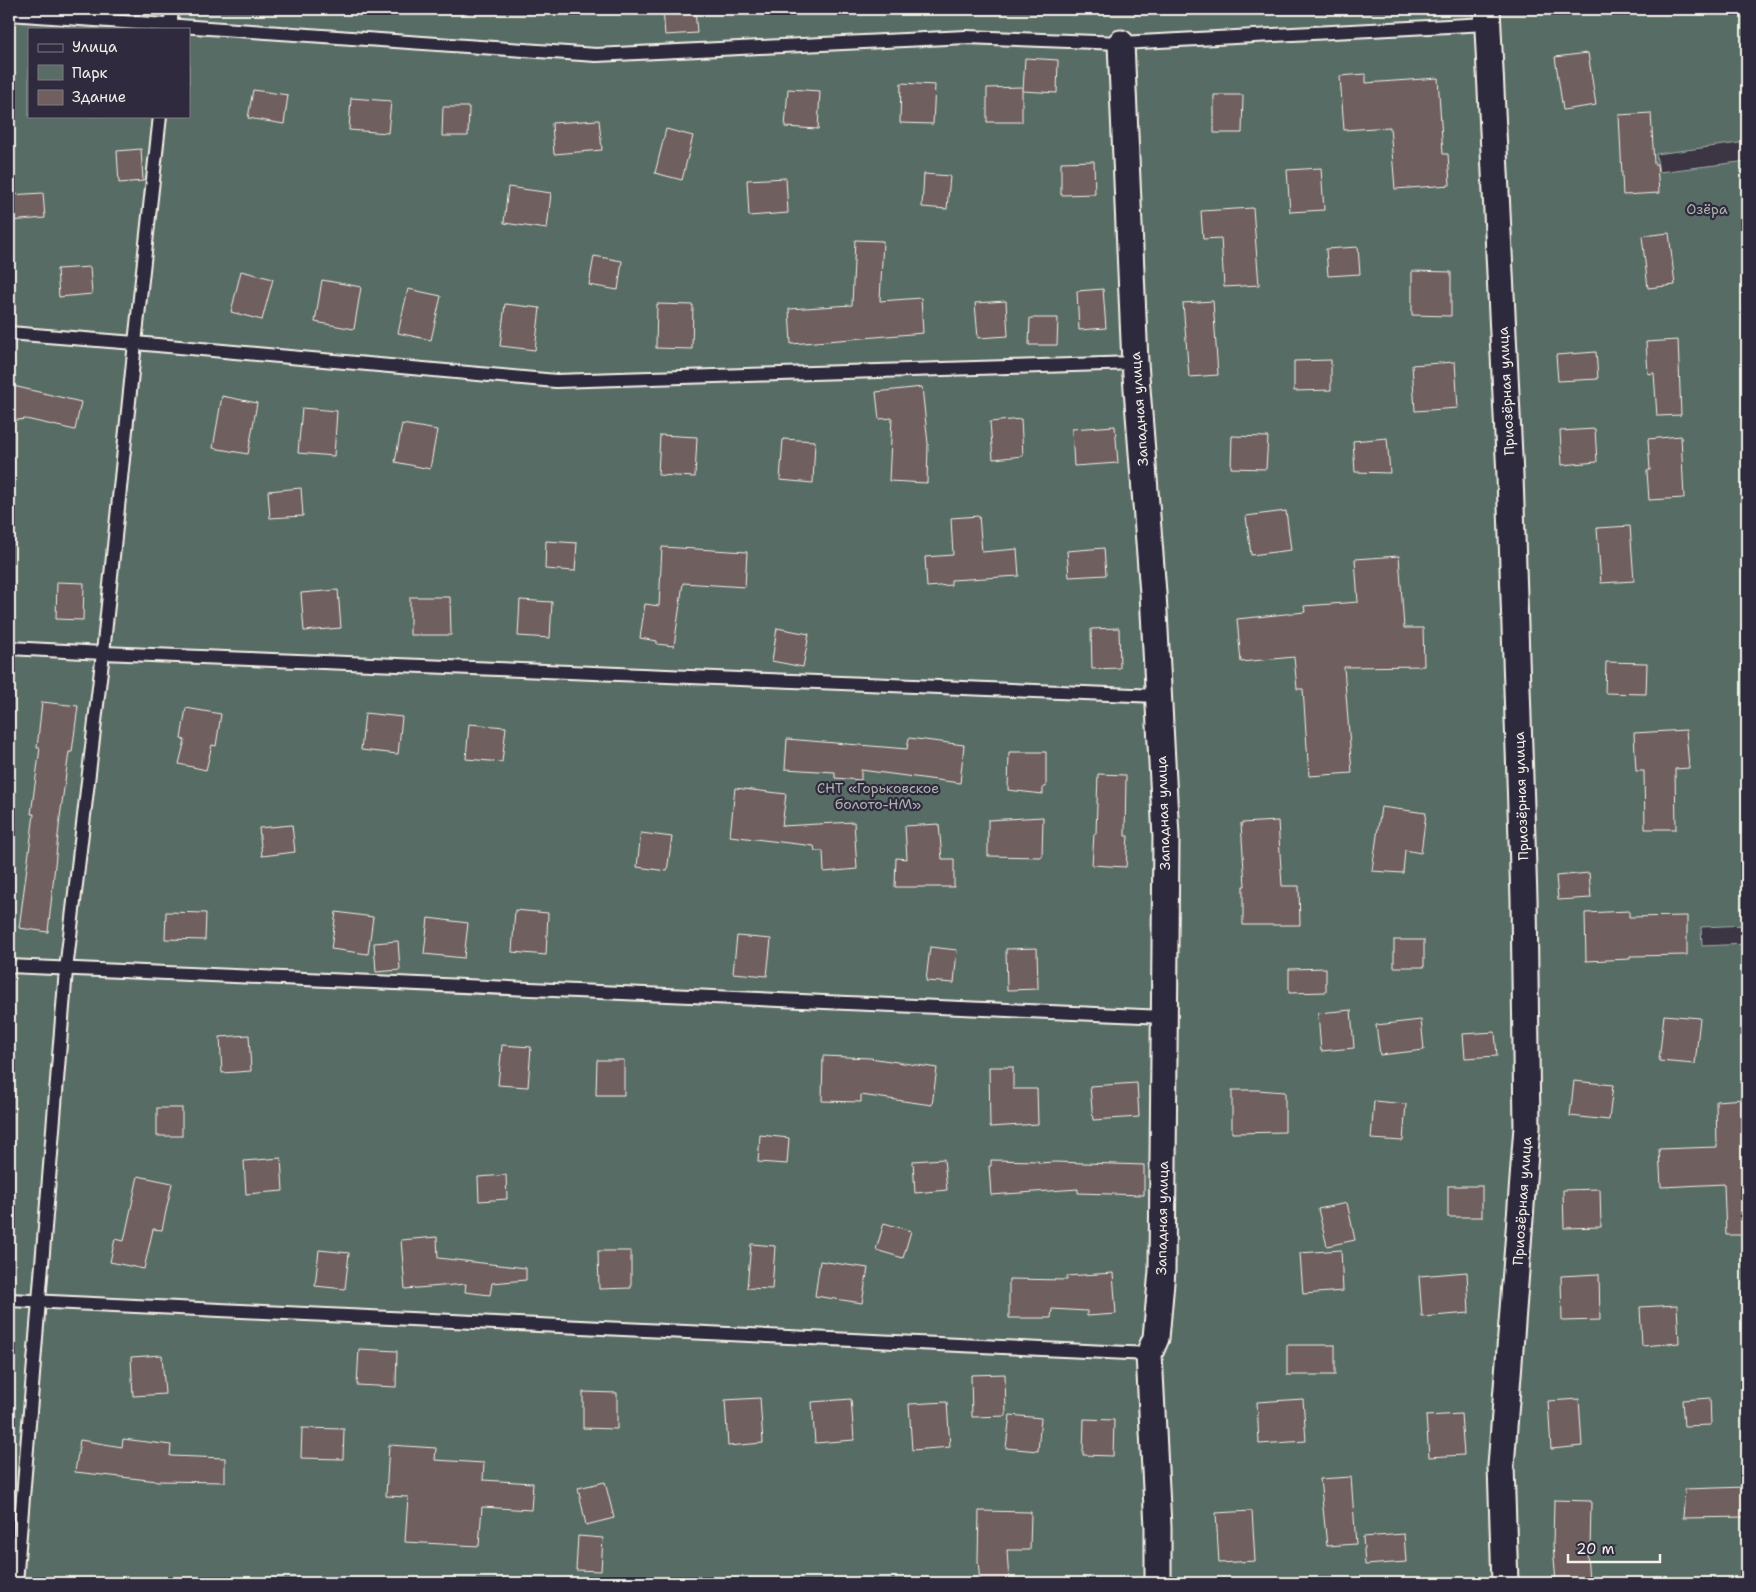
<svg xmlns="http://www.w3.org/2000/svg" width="1756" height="1592" font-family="'Shantell Sans',sans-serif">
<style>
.green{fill:#596c66;stroke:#a6aea7;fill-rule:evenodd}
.building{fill:#705f5e;stroke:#f4f1e8}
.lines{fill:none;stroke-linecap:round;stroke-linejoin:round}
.service-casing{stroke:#f4f1e8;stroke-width:16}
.minor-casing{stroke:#f4f1e8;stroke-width:29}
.service{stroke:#2f2a3d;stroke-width:12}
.minor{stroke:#2f2a3d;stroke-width:25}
.labels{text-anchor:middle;stroke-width:4.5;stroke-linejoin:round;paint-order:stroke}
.park-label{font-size:14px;fill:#aeb5ae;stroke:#2f2a3d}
.street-label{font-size:14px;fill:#f4f1e8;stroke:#2f2a3d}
</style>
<rect width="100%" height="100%" fill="#3c3544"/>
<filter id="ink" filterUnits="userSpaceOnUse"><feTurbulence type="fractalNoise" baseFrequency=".02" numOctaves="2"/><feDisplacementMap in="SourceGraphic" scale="10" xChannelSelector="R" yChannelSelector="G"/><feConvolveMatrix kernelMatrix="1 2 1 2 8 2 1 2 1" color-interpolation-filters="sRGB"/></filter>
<g filter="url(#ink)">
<path class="green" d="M9 9H1747V142L1656 154 1659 172 1747 161V925L1701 927 1702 946 1747 944V1583H9ZM29 29H189V116H29Z"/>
<g class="building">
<polygon points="663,9 695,9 697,33 665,35"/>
<polygon points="1588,53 1596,105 1563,110 1555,57"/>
<polygon points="1025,58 1058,60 1057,93 1023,91"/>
<polygon points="1366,74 1366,83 1438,78 1443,154 1448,154 1450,185 1395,189 1390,127 1344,130 1340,76"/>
<polygon points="901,83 935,85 933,124 900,123"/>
<polygon points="1022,87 1022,122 987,122 987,88"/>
<polygon points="788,89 820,91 818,129 785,127"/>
<polygon points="253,90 288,95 284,124 248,118"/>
<polygon points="1214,95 1243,95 1242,133 1214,133"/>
<polygon points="351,98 391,101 388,133 349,130"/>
<polygon points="443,107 469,107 468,136 442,136"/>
<polygon points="1651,113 1654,164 1657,164 1659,193 1623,195 1619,115"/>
<polygon points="599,120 602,150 554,154 552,123"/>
<polygon points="666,129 693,136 682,180 655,173"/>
<polygon points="141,149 143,181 119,183 117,151"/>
<polygon points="1094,161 1095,194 1061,195 1061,162"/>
<polygon points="1321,168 1324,210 1290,212 1287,170"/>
<polygon points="924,174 950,176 947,209 922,207"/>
<polygon points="786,178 788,213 749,216 747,180"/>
<polygon points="508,187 551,193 547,229 504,223"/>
<polygon points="43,193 45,218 9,221 9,195"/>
<polygon points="1253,208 1259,285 1224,287 1221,238 1203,239 1201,211"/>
<polygon points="1669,233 1675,285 1648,288 1642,236"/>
<polygon points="855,240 883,241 880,301 921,298 923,333 791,344 789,309 852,305"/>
<polygon points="1358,247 1360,274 1328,276 1326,249"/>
<polygon points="594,256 622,261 618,290 589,285"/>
<polygon points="90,267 92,294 59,297 57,269"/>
<polygon points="241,271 273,279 262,320 231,312"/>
<polygon points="1412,271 1451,272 1451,316 1412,315"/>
<polygon points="322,280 361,287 354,329 315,322"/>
<polygon points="408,289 441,296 431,340 398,333"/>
<polygon points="1103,289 1106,328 1079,330 1077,291"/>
<polygon points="1006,301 1008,336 978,338 975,303"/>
<polygon points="1213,301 1218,375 1189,377 1183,303"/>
<polygon points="505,304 540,308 535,350 500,346"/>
<polygon points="657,304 693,305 692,349 656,348"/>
<polygon points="1030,318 1058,318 1057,345 1029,345"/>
<polygon points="1678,340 1681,415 1657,416 1654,373 1648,374 1646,342"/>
<polygon points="1596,352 1598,379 1558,381 1556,355"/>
<polygon points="1331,360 1331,390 1294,391 1294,361"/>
<polygon points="1455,362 1458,408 1415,411 1412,365"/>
<polygon points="9,385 81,402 75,430 26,419 9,421"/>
<polygon points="922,387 928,444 927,483 889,481 892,418 879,419 876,392"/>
<polygon points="222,396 257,403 248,454 213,448"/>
<polygon points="302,408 337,411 334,456 298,453"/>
<polygon points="1021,419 1023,456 993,459 990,422"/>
<polygon points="402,424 437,430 430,469 395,462"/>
<polygon points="1115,426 1118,463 1074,466 1072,429"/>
<polygon points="1595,429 1597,462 1562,465 1560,431"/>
<polygon points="660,435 697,437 695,477 658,475"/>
<polygon points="1232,436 1268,437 1266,469 1231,468"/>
<polygon points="1681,436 1684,498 1649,500 1647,471 1650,470 1648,439"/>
<polygon points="1387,438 1390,473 1355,472 1353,441"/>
<polygon points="783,439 815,441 813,483 780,480"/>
<polygon points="301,488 303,516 270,518 268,491"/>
<polygon points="1286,511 1291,550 1251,555 1246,516"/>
<polygon points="979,516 982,552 1017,549 1019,576 951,580 951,585 927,587 925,557 953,555 951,518"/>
<polygon points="1630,526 1634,581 1601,583 1597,528"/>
<polygon points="546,541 577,543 575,571 545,569"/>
<polygon points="662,547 747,552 745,587 683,583 674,646 657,644 657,641 640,638 645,604 659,606"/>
<polygon points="1104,548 1106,575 1069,577 1067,551"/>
<polygon points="1399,556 1404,628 1423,628 1424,666 1344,667 1352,773 1309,776 1303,689 1297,689 1294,657 1241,662 1237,619 1305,612 1304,606 1358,602 1355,559"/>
<polygon points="57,582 84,583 83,620 56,619"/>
<polygon points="338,590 341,628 304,631 301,593"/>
<polygon points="410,597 450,597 451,635 410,635"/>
<polygon points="520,600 552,602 550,638 518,636"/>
<polygon points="777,628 809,634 803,667 772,661"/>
<polygon points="1119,628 1120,668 1092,669 1091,629"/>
<polygon points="1606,662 1647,663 1646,694 1605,693"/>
<polygon points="42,702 78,706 72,752 69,752 60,817 48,932 19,928 34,814 31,814 40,748 37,748"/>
<polygon points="186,708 221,714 216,746 212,745 206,770 179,764 185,740 181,739"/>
<polygon points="365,713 402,717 398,754 361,750"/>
<polygon points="469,724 506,727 502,762 466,759"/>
<polygon points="1686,730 1689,768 1675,769 1676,829 1645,829 1644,771 1636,771 1634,733"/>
<polygon points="909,738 964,745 960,783 861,770 861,780 835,778 835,772 785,769 787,739 907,749"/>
<polygon points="1009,752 1046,752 1046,787 1043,787 1043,794 1008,790"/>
<polygon points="1098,774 1126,775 1125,836 1128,836 1126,867 1092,865 1094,834 1096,834"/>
<polygon points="735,788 786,794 782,826 854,822 857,869 824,872 823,851 815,851 814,846 730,836"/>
<polygon points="1381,807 1426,813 1421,853 1405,850 1403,873 1372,871"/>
<polygon points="1043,817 1042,857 988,856 988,820"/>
<polygon points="1278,821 1282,886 1299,886 1300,925 1243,925 1243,886 1245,886 1241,823"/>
<polygon points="939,824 942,859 954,859 954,887 895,887 896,858 907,859 905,826"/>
<polygon points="292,825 295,852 262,856 259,828"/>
<polygon points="641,833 672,837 667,871 637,867"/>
<polygon points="1589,873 1591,898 1558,900 1556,876"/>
<polygon points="515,910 548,913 546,955 512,952"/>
<polygon points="1629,911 1629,917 1687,916 1687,955 1630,956 1630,959 1586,961 1585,913"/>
<polygon points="166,912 206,913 205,940 165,939"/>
<polygon points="336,912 373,917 368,954 331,949"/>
<polygon points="428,918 468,923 464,958 424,954"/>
<polygon points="737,936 771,939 767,976 733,973"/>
<rect x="1394" y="940" width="30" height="27"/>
<polygon points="398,941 400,970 376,972 374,943"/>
<polygon points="930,947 957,950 954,983 926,981"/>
<polygon points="1037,948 1038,989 1007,990 1006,949"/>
<polygon points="1326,968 1326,992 1289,993 1289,969"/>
<polygon points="1351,1010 1354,1048 1321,1051 1318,1013"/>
<polygon points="1664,1015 1700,1018 1695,1064 1659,1061"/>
<polygon points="1421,1020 1424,1050 1380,1055 1376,1025"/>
<polygon points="1495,1032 1497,1056 1465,1058 1463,1034"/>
<polygon points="249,1035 251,1071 222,1073 220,1037"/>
<polygon points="502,1045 531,1047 528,1087 498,1085"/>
<polygon points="823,1056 870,1058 937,1068 932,1105 861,1095 861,1102 822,1101"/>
<polygon points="597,1060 624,1060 624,1095 596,1095"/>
<polygon points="989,1067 1013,1067 1013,1089 1037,1089 1038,1124 990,1127"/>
<polygon points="1574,1081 1613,1085 1609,1120 1570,1116"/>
<polygon points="1137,1083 1139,1117 1093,1120 1090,1086"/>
<polygon points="1232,1090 1257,1090 1285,1092 1285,1132 1232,1133"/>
<polygon points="1745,1099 1747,1155 1747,1235 1726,1235 1724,1184 1661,1187 1659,1149 1717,1147 1716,1101"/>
<polygon points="1374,1101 1406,1104 1403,1141 1371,1139"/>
<rect x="157" y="1108" width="25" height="28"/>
<polygon points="760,1135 789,1138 787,1164 758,1162"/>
<polygon points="281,1158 283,1191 246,1194 244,1161"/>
<polygon points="944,1159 947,1190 915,1193 913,1161"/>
<polygon points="991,1160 1038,1161 1039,1163 1054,1162 1144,1165 1144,1195 1078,1193 1078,1189 991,1195 989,1166 991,1166"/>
<polygon points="506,1175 507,1199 479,1201 478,1177"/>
<polygon points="138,1176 172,1183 162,1230 153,1229 144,1269 110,1262 115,1239 124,1241"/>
<rect x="1448" y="1186" width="34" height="31"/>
<polygon points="1600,1189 1601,1227 1564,1228 1563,1190"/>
<polygon points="1347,1203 1355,1240 1327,1246 1318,1209"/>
<polygon points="884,1223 911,1231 903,1258 876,1250"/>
<polygon points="437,1237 438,1258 526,1268 526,1280 492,1283 490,1295 465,1292 466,1284 405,1289 401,1240"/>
<polygon points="751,1244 775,1246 772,1289 747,1288"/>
<polygon points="319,1250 349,1253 345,1289 315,1286"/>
<polygon points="1341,1250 1343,1291 1303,1294 1300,1253"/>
<polygon points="598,1251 631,1251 631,1288 599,1289"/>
<polygon points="820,1261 868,1268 862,1303 815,1296"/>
<polygon points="1467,1272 1469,1313 1422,1317 1419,1276"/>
<polygon points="1113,1273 1116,1314 1087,1316 1087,1311 1052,1309 1051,1318 1009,1318 1009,1279 1067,1280 1067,1276"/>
<polygon points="1599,1274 1600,1320 1562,1321 1561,1276"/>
<polygon points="1677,1305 1679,1343 1642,1346 1640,1307"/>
<rect x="1287" y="1345" width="48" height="30"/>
<polygon points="359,1349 397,1351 396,1387 357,1385"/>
<polygon points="162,1355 165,1394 133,1396 131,1357"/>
<polygon points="1005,1374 1006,1416 972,1417 971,1375"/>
<polygon points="583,1392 617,1393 617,1429 583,1428"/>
<polygon points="760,1398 763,1443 728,1446 725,1400"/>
<polygon points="1710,1398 1711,1425 1684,1426 1682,1400"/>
<polygon points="851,1399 854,1440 815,1443 812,1402"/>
<polygon points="1303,1399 1306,1441 1259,1444 1257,1402"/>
<polygon points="1579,1399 1582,1446 1551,1449 1548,1401"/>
<polygon points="947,1402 950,1447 912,1450 909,1404"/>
<polygon points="1461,1414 1464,1455 1429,1457 1426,1416"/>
<polygon points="1010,1415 1041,1418 1038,1451 1006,1448"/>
<polygon points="1084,1419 1114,1420 1113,1456 1083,1455"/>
<polygon points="302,1428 344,1429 343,1459 301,1458"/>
<polygon points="123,1439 171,1445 170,1456 225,1458 225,1482 158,1481 75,1472 80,1440 122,1447"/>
<polygon points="389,1445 436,1448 435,1460 484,1463 483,1480 533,1483 531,1510 482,1507 479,1546 405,1542 408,1497 386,1496"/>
<polygon points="1351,1477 1356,1544 1327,1546 1320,1479"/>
<polygon points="605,1482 614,1518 586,1525 578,1488"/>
<polygon points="1747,1487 1747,1517 1683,1518 1685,1489"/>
<polygon points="1554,1500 1591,1501 1590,1552 1587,1552 1589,1583 1556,1583 1553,1545"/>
<polygon points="979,1511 1031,1512 1030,1550 1007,1550 1009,1583 980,1583 978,1560"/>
<polygon points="1252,1511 1255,1561 1219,1563 1216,1513"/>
<polygon points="1404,1534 1406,1562 1365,1565 1363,1537"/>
<polygon points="578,1536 603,1538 601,1571 576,1570"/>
</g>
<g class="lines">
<defs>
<g id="service">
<polyline points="9,14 596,55 966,37 1121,43 1487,24"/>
<polyline points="170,29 172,9"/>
<polyline points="9,333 135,343 556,381 1135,363"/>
<polyline points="9,648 103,653 1158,696"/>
<polyline points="9,966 1165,1017"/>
<polyline points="9,1300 1149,1354"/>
<polyline points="16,1583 66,970 103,653 135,343 160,116"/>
</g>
<g id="minor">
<polyline points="1487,9 1510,476 1524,899 1527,1127 1501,1466 1505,1583"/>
<polyline points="1121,43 1135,363 1153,593 1166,837 1162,1271 1156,1338 1149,1354 1158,1527 1158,1583"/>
</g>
</defs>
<use href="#service" class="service-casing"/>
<use href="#minor" class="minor-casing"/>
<use href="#service" class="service"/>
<use href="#minor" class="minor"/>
</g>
</g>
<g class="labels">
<g class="park-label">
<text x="1707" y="214">Озёра</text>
<text x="878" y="793">СНТ «Горьковское<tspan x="878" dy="16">болото-НМ»</tspan></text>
</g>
<g class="street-label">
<text transform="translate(1506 391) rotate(-93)" y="5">Приозёрная улица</text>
<text transform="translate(1139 409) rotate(-94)" y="5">Западная улица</text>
<text transform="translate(1521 796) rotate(-92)" y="5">Приозёрная улица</text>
<text transform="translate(1163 813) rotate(-92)" y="5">Западная улица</text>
<text transform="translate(1522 1201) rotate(-86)" y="5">Приозёрная улица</text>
<text transform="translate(1162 1218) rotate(-89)" y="5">Западная улица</text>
</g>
</g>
<rect width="1756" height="1592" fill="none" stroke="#2f2a3d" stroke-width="30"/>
<rect x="15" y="15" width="1726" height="1562" fill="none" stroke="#f4f1e8" stroke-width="2" filter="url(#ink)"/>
<rect x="28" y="28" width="162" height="90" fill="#2f2a3d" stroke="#7e7a81"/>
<rect x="38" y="44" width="25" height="8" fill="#2f2a3d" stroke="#7e7a81"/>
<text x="72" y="52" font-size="15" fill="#f4f1e8">Улица</text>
<rect x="38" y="65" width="25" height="15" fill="#596c66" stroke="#7e7a81"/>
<text x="72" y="78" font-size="15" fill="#f4f1e8">Парк</text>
<rect x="38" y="90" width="25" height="15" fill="#705f5e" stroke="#7e7a81"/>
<text x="72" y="102" font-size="15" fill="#f4f1e8">Здание</text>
<path d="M1568 1554v8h92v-8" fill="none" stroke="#f4f1e8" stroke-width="2.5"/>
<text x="1576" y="1554" font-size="15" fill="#f4f1e8" stroke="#2f2a3d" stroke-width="4" paint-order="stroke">20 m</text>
</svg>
